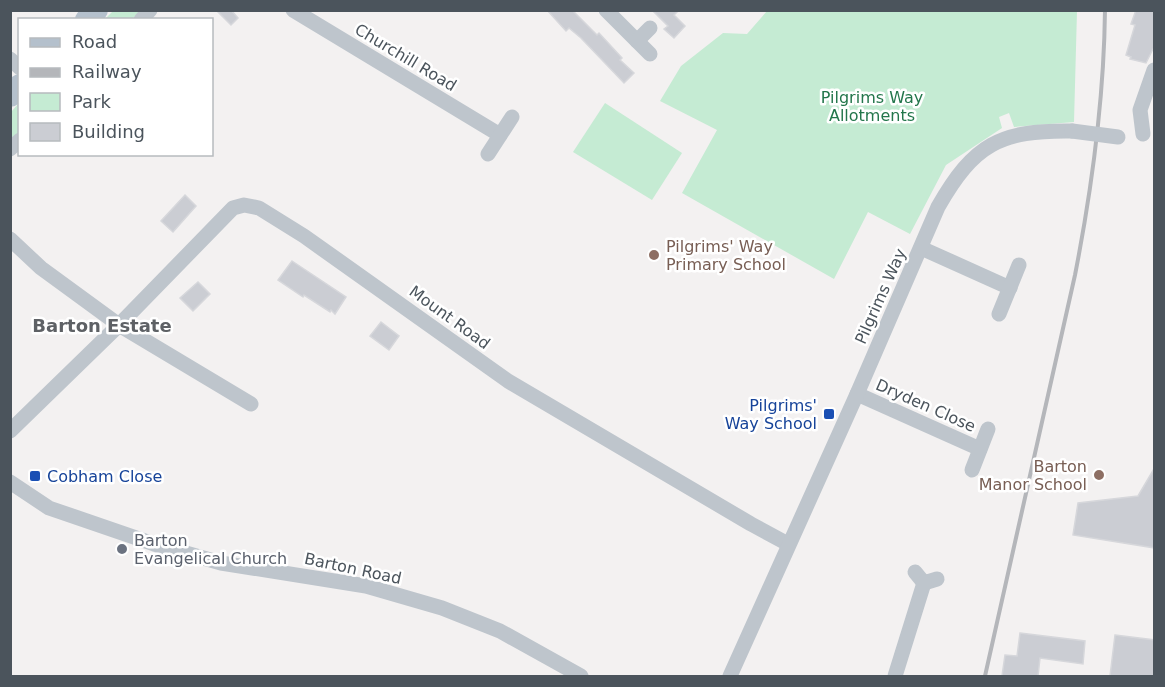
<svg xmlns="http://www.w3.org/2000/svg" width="1165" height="687" font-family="'DejaVu Sans',sans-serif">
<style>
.green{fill:#c5ebd3}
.building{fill:#cbcdd3;stroke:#d6d7db;stroke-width:1.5}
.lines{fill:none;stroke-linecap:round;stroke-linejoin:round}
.street{stroke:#bec5cc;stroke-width:15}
.primary{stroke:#b4c0cc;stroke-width:24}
.rail{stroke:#b4b6ba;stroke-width:4}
.street-bridge{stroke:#bec5cc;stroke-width:15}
.education-dot{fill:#8d6e63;stroke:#fff;stroke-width:2}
.transit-dot{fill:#1a4fb4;stroke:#fff;stroke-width:2}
.worship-dot{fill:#6b7280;stroke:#fff;stroke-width:2}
.labels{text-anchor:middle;stroke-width:5;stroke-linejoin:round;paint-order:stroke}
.street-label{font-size:16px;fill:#4b545c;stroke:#fff}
.park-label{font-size:16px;fill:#23764b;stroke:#fff}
.education-label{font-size:16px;fill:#785e54;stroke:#fff;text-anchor:start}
.transit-label{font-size:16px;fill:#164399;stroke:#fff;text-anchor:end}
.worship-label{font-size:16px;fill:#5b616d;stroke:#fff;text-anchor:start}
.neighbourhood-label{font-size:18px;font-weight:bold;fill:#5e6165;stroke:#fff}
</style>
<rect width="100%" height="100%" fill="#f3f1f1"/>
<g class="green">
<polygon points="113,11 141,11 132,19 104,20"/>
<polygon points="767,11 1077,11 1074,122 1014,127 1009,113 999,117 1002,128 946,165 910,234 868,212 834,279 682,193 717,130 660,101 681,66 723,33 747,34"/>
<polygon points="19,103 19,135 11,143 11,112"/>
<polygon points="605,103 682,153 652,200 573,152"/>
</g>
<g class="building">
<polygon points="216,10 231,10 238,18 231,25"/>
<polygon points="547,10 572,10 597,35 599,33 622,58 620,60 634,73 624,83 581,38 569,28 566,31"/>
<polygon points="652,10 679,10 674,15 685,26 674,38 664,29 668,26"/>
<polygon points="1136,10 1155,10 1155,49 1153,49 1146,63 1130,59 1131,57 1126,55 1135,25 1131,24"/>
<polygon points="185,195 196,206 173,232 161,221"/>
<polygon points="292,261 346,297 335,314 331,310 330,312 304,295 303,297 278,280"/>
<polygon points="198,282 210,294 193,311 180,298"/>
<polygon points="381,322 399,336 389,350 370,336"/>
<polygon points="1155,467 1155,548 1073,535 1078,503 1138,496"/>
<polygon points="1020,633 1085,641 1083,664 1040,658 1038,676 1002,676 1005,655 1017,656"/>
<polygon points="1115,635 1155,640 1155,676 1110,676"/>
</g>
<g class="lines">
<g class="street">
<polyline points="293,10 500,135"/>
<polyline points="606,10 650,54"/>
<polyline points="141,20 150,10"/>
<polyline points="637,41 650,28"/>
<polyline points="10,59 20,68"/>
<polyline points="1143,134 1140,110 1154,70"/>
<polyline points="10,149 20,140"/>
<polyline points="488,154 512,117"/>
<polyline points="10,239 41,268 119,325 10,431"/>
<polyline points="921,248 1010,288"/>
<polyline points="999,314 1019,265"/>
<polyline points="857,394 980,449"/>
<polyline points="251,404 119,325 233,208 244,205 259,208 304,236 508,381 751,524 788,544"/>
<polyline points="972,470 988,429"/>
<polyline points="10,482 49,508 154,544 221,563 366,586 442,608 500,631 581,676"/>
<polyline points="915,572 924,583 937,579"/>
<path d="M730 676 857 394 938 207C974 144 1000 130 1072 131"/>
<polyline points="895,676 924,583"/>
</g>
<g class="primary">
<polyline points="87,20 96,10"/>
<polyline points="10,95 20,86"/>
</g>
<path class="rail" d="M985 676 1075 275C1092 188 1104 100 1105 10"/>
<polyline class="street-bridge" points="1072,131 1118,137"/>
</g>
<g class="education-dot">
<circle cx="654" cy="255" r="6"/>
<circle cx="1099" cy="475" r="6"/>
</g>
<g class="transit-dot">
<rect x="823" y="408" width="12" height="12" rx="3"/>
<rect x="29" y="470" width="12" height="12" rx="3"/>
</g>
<circle class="worship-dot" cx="122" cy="549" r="6"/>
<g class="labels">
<g class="street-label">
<text transform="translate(406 57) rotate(31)" y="6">Churchill Road</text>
<text transform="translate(880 296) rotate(-66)" y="6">Pilgrims Way</text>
<text transform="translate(450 317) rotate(36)" y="6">Mount Road</text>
<text transform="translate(926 405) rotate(24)" y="6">Dryden Close</text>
<text transform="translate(353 568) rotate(12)" y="6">Barton Road</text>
</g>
<g class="park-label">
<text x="872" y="103">Pilgrims Way<tspan x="872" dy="18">Allotments</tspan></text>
</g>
<g class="education-label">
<text x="666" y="252">Pilgrims' Way<tspan x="666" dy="18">Primary School</tspan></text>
<text x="1087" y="472" text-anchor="end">Barton<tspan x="1087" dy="18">Manor School</tspan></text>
</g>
<g class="transit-label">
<text x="817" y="411">Pilgrims'<tspan x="817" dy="18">Way School</tspan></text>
<text x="47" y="482" text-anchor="start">Cobham Close</text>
</g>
<g class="worship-label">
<text x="134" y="546">Barton<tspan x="134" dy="18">Evangelical Church</tspan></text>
</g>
<g class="neighbourhood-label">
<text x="102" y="332">Barton Estate</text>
</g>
</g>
<rect width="1165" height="687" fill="none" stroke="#4b545c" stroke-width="24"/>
<rect x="18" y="18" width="195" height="138" fill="#ffffff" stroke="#b7bbbe" stroke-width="1.5"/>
<rect x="30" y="38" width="30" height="9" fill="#b4c0cc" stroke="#b7bbbe" stroke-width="1.5"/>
<text x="72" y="48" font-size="18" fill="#4b545c">Road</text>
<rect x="30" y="68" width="30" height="9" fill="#b4b6ba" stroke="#b7bbbe" stroke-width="1.5"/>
<text x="72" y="78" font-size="18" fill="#4b545c">Railway</text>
<rect x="30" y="93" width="30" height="18" fill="#c5ebd3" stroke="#b7bbbe" stroke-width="1.5"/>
<text x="72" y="108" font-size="18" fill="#4b545c">Park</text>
<rect x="30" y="123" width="30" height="18" fill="#cbcdd3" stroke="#b7bbbe" stroke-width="1.5"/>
<text x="72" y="138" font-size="18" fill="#4b545c">Building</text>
</svg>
